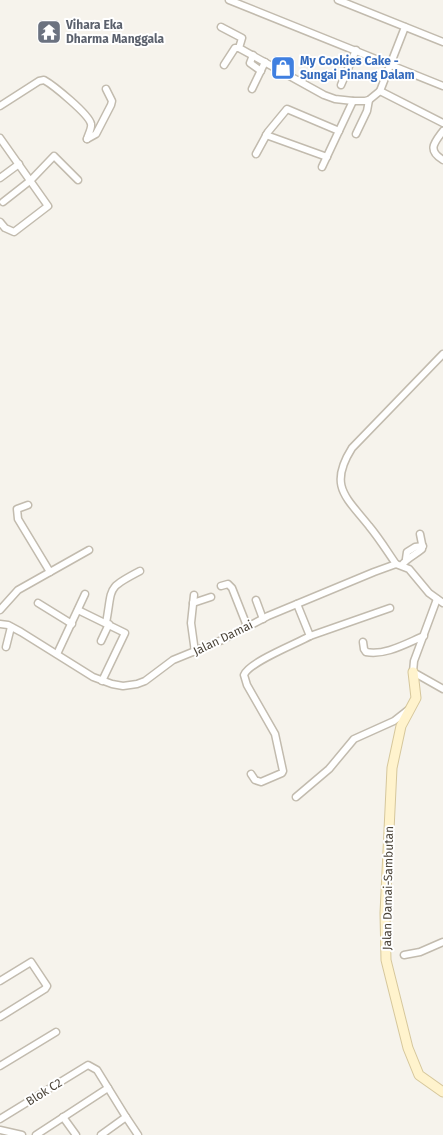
<svg xmlns="http://www.w3.org/2000/svg" width="443" height="1135" font-family="'Fira Sans',sans-serif">
<style>
.lines{fill:none;stroke-linecap:round;stroke-linejoin:round}
.street-casing{stroke:#c2bbae;stroke-width:9}
.secondary-casing{stroke:#d6c79b;stroke-width:11}
.street{stroke:#fff;stroke-width:6}
.secondary{stroke:#fff3cd;stroke-width:9}
.labels{text-anchor:middle;stroke-width:4;stroke-linejoin:round;paint-order:stroke}
.worship-label{font-size:12px;font-weight:bold;fill:#5b616d;stroke:#fff;text-anchor:start}
.shop-label{font-size:12px;font-weight:bold;fill:#366cbe;stroke:#fff;text-anchor:start}
.street-label{font-size:12px;fill:#4b4439;stroke:#fff}
</style>
<rect width="100%" height="100%" fill="#f6f3ec"/>
<g class="lines">
<defs>
<g id="street">
<polyline points="229,0 443,86"/>
<polyline points="338,0 443,42"/>
<polyline points="221,27 242,38 239,48 324,95 335,99 353,101 365,101 369,100 380,91 443,123"/>
<polyline points="253,55 250,63 261,71"/>
<polyline points="224,65 235,48 239,48"/>
<polyline points="341,85 356,50"/>
<polyline points="252,89 265,62"/>
<polyline points="380,91 405,27"/>
<path d="M0 106 39 81 44 80C53 85 89 114 91 124 92 128 88 135 87 139"/>
<path d="M443 131C434 143 427 150 443 160"/>
<polyline points="356,134 367,111 369,100"/>
<polyline points="266,135 327,157"/>
<polyline points="0,138 48,206 14,232 5,228 0,222"/>
<polyline points="87,139 96,134 111,105 112,101 106,89"/>
<polyline points="256,154 268,132 287,109 339,131"/>
<polyline points="322,167 353,101"/>
<polyline points="0,178 19,164"/>
<polyline points="3,202 31,180 54,156 78,180"/>
<polyline points="28,505 17,509 18,519 50,572"/>
<polyline points="406,559 407,552 415,547 423,546"/>
<path d="M396 564C387 551 379 538 369 526 346 497 328 486 352 448L443 354"/>
<path d="M402 565C407 558 415 555 422 549V544L420 534"/>
<polyline points="221,586 228,584 232,588 247,626"/>
<polyline points="194,595 191,623 195,652"/>
<polyline points="437,599 414,661 413,672 443,689"/>
<polyline points="256,600 263,619"/>
<polyline points="38,603 72,624"/>
<polyline points="193,603 211,597"/>
<polyline points="0,610 18,590 89,550"/>
<polyline points="78,610 125,633 102,681"/>
<path d="M106 623C113 587 105 589 140 571"/>
<polyline points="0,624 8,625 21,632 93,677 112,684 123,686 137,684 145,681 173,660 222,640 268,616 374,572 396,564 409,569 429,593 443,603"/>
<polyline points="310,636 390,608"/>
<polyline points="101,641 109,624"/>
<path d="M363 642 364 649 366 652C385 656 407 643 424 636"/>
<polyline points="6,647 11,627"/>
<polyline points="57,654 85,594"/>
<path d="M251 774 255 780 261 782 282 773 283 771 275 734 247 685 244 675C249 662 296 644 310 636L297 604"/>
<polyline points="296,797 329,769 354,739 394,721 408,710"/>
<polyline points="404,955 420,952 443,942"/>
<polyline points="0,981 31,962 47,986 45,989 0,1017"/>
<polyline points="0,1066 56,1032"/>
<polyline points="63,1117 76,1135"/>
<polyline points="0,1119 88,1065 97,1070 126,1117"/>
<polyline points="0,1130 22,1135"/>
<polyline points="36,1135 108,1088"/>
<polyline points="101,1135 126,1117 138,1135"/>
</g>
<polyline id="secondary" points="413,672 416,698 401,726 392,768 385,913 386,960 408,1048 419,1075 443,1092"/>
</defs>
<use href="#street" class="street-casing"/>
<use href="#secondary" class="secondary-casing"/>
<use href="#street" class="street"/>
<use href="#secondary" class="secondary"/>
</g>
<defs>
<symbol id="temple-square" viewBox="-11 -11 22 22"><rect x="-9" y="-9" width="18" height="18" rx="4" fill="#6b7280" stroke="#fff"/><path d="M0-6L5-2H3V0L6.5 2.5H4V6H1.5V3h-3V6H-4V2.5H-6.5L-3 0V-2H-5Z" fill="#fff"/></symbol>
<symbol id="shop-square" viewBox="-11 -11 22 22"><rect x="-9" y="-9" width="18" height="18" rx="4" fill="#3f7fe0" stroke="#fff"/><path d="M-5-2.5h2.3a2.7 3.5 0 0 1 5.4 0H5L5.5 6h-11ZM-1.5-2.5h3a1.5 2.3 0 0 0-3 0Z" fill="#fff"/></symbol>
</defs>
<g fill-rule="evenodd">
<use href="#temple-square" x="35" y="18" width="28" height="28"/>
<use href="#shop-square" x="269" y="54" width="28" height="28"/>
</g>
<g class="labels">
<g class="worship-label">
<text x="66" y="29">Vihara Eka<tspan x="66" dy="14">Dharma Manggala</tspan></text>
</g>
<g class="shop-label">
<text x="300" y="65">My Cookies Cake -<tspan x="300" dy="14">Sungai Pinang Dalam</tspan></text>
</g>
<g class="street-label">
<text transform="translate(223 638) rotate(-26)" y="4">Jalan Damai</text>
<text transform="translate(388 888) rotate(-89)" y="4">Jalan Damai-Sambutan</text>
<text transform="translate(44 1092) rotate(-32)" y="4">Blok C2</text>
</g>
</g>
</svg>
